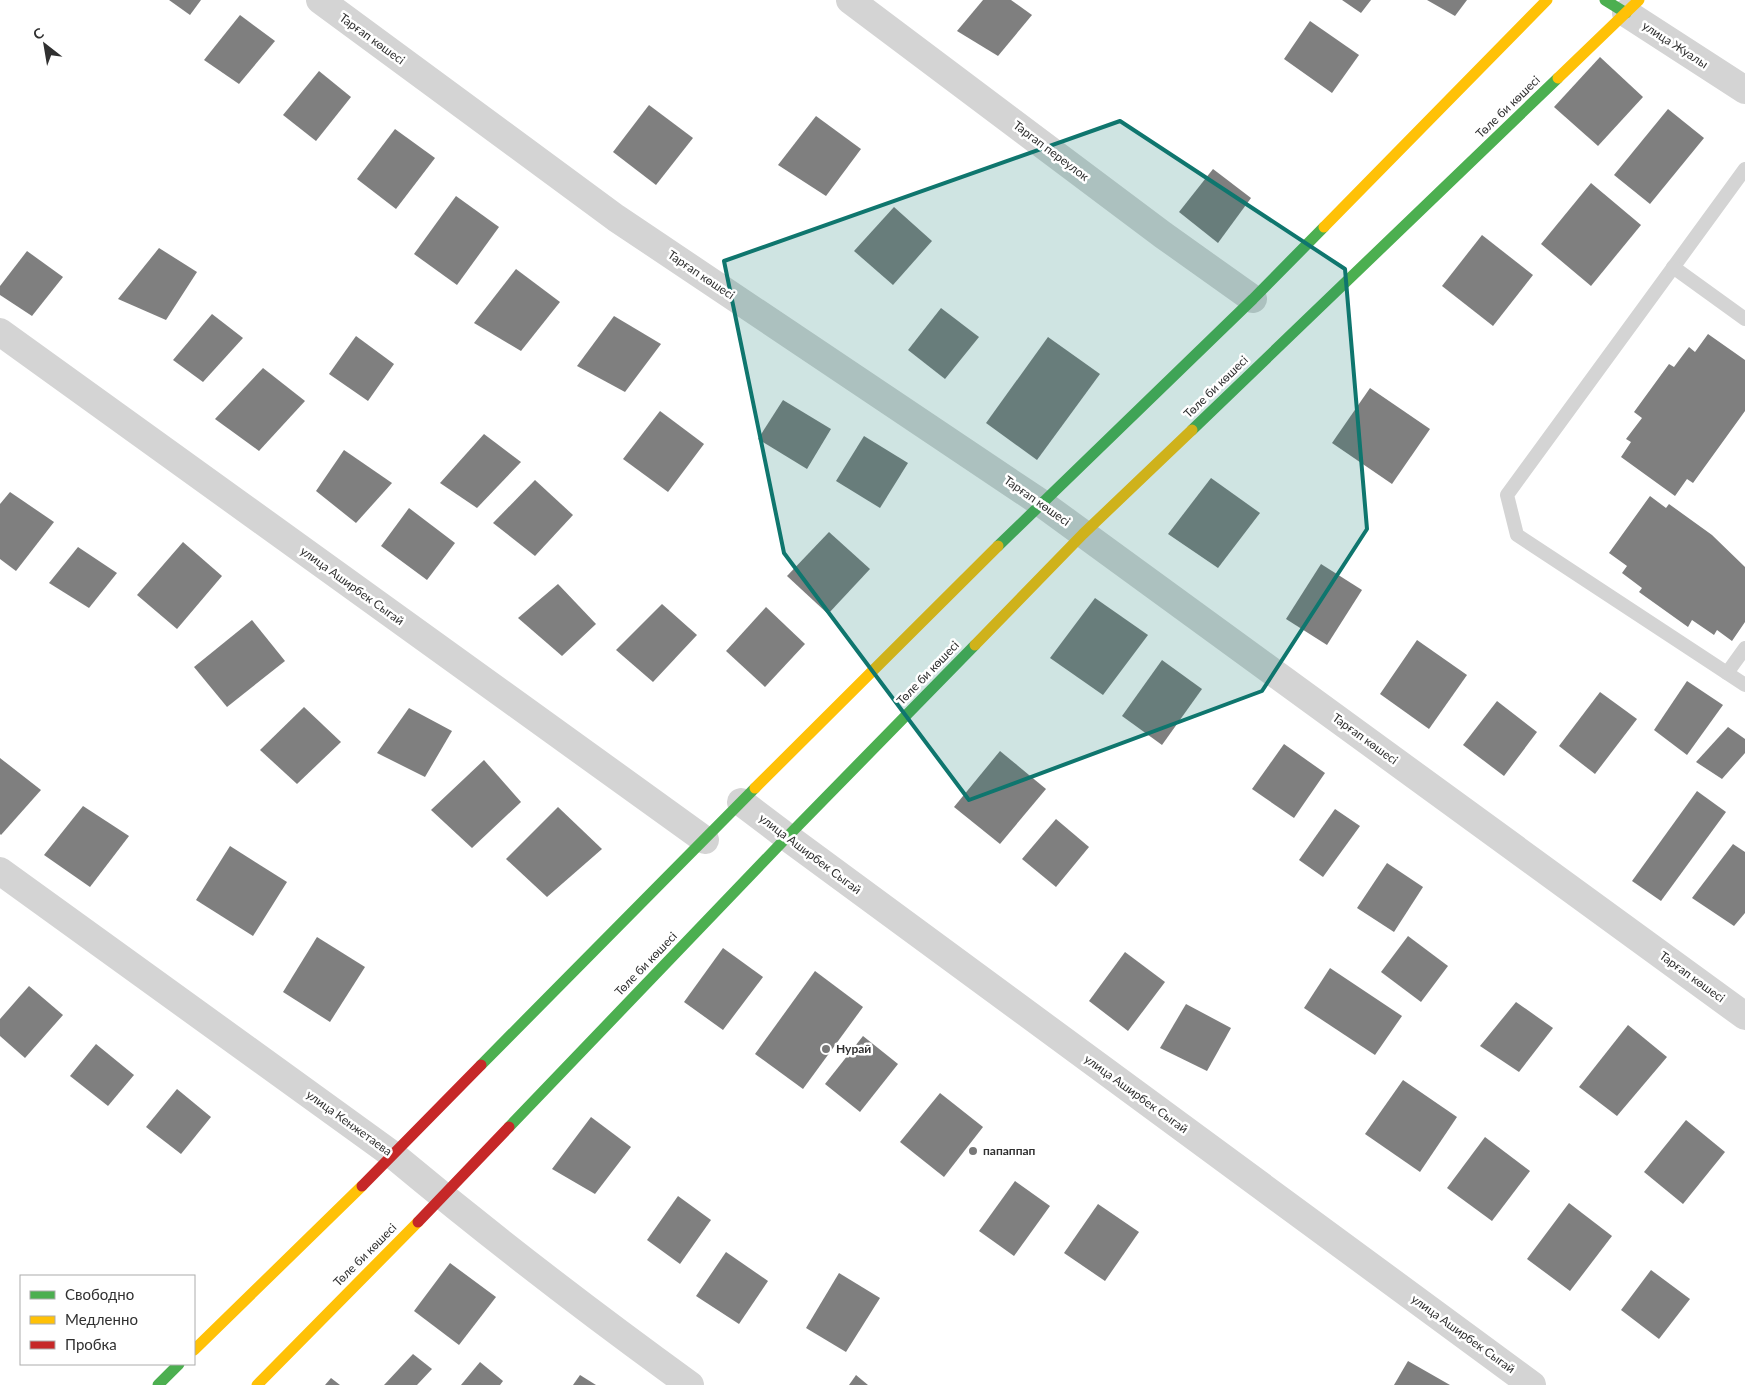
<svg xmlns="http://www.w3.org/2000/svg" width="1745" height="1385" font-family="Lato,sans-serif">
<style>
.building{fill:#7f7f7f}
.lines{fill:none;stroke-linecap:round;stroke-linejoin:round}
.lane{stroke:#d4d4d4;stroke-width:14}
.street{stroke:#d4d4d4;stroke-width:28}
.fast{stroke:#4caf50;stroke-width:11}
.slow{stroke:#ffc107;stroke-width:11}
.jam{stroke:#c62828;stroke-width:11}
.marked{fill:#0f766e;fill-opacity:0.2;stroke:#0f766e;stroke-width:4;stroke-linejoin:round}
.poi-dot{fill:#787878;stroke:#fff;stroke-width:2}
.labels{text-anchor:middle;stroke-width:5;stroke-linejoin:round;paint-order:stroke}
.street-label{font-size:12px;fill:#303030;stroke:#fff}
.poi-label{font-size:12px;font-weight:bold;fill:#303030;stroke:#fff;text-anchor:start}
</style>
<rect width="100%" height="100%" fill="#fff"/>
<g class="building">
<polygon points="169,0 201,0 190,15"/>
<polygon points="983,0 1011,0 1032,15 998,56 957,31"/>
<polygon points="1342,0 1371,0 1361,13"/>
<polygon points="1427,0 1467,0 1455,16"/>
<polygon points="240,15 275,41 239,84 204,60"/>
<polygon points="1310,21 1359,55 1332,93 1284,59"/>
<polygon points="1600,57 1643,97 1598,146 1554,107"/>
<polygon points="319,71 351,97 316,141 283,115"/>
<polygon points="649,105 693,138 656,185 613,152"/>
<polygon points="1668,109 1704,138 1650,204 1614,175"/>
<polygon points="816,116 861,149 826,196 778,165"/>
<polygon points="395,129 435,158 396,209 357,179"/>
<polygon points="1213,169 1251,198 1218,243 1179,212"/>
<polygon points="1591,183 1641,225 1591,286 1541,244"/>
<polygon points="456,196 499,227 457,285 414,254"/>
<polygon points="894,207 932,241 893,285 854,251"/>
<polygon points="1482,235 1533,275 1493,326 1442,286"/>
<polygon points="159,248 197,272 166,320 118,299"/>
<polygon points="27,251 63,277 32,316 0,295 0,286"/>
<polygon points="516,269 560,302 521,351 474,323"/>
<polygon points="941,308 979,337 945,379 908,350"/>
<polygon points="212,314 243,338 203,382 173,360"/>
<polygon points="614,316 661,344 625,392 577,366"/>
<polygon points="1708,334 1745,360 1745,411 1693,483 1687,479 1675,496 1621,457 1631,442 1626,439 1642,418 1634,412 1669,364 1674,367 1689,347 1695,352"/>
<polygon points="356,336 394,364 368,401 329,374"/>
<polygon points="1048,337 1100,374 1037,460 986,423"/>
<polygon points="263,368 305,401 259,451 215,419"/>
<polygon points="1370,388 1430,429 1392,484 1332,443"/>
<polygon points="783,400 831,429 807,469 758,439"/>
<polygon points="660,411 704,444 668,492 623,459"/>
<polygon points="484,434 521,462 477,508 440,483"/>
<polygon points="864,436 908,463 880,508 836,481"/>
<polygon points="344,450 392,483 356,523 316,491"/>
<polygon points="1211,478 1260,513 1218,568 1168,534"/>
<polygon points="535,480 573,515 535,556 493,523"/>
<polygon points="10,492 54,522 16,571 0,559 0,504"/>
<polygon points="1650,496 1666,508 1669,504 1712,535 1745,567 1745,622 1732,641 1717,630 1714,635 1692,620 1688,627 1639,592 1642,588 1622,573 1627,566 1609,553"/>
<polygon points="409,508 455,543 427,580 381,546"/>
<polygon points="829,532 870,569 828,614 787,576"/>
<polygon points="183,542 222,576 177,629 137,595"/>
<polygon points="78,547 117,573 89,608 49,583"/>
<polygon points="1321,564 1362,590 1327,645 1286,619"/>
<polygon points="558,584 596,624 562,656 518,618"/>
<polygon points="1095,598 1148,635 1103,695 1050,658"/>
<polygon points="662,604 697,635 653,682 616,650"/>
<polygon points="766,607 805,644 765,687 726,651"/>
<polygon points="252,620 285,661 227,707 194,667"/>
<polygon points="1417,640 1467,675 1429,729 1380,694"/>
<polygon points="1162,660 1202,689 1162,745 1122,716"/>
<polygon points="1687,681 1723,705 1687,755 1654,730"/>
<polygon points="1600,692 1637,719 1595,774 1559,746"/>
<polygon points="1497,701 1537,732 1504,776 1463,745"/>
<polygon points="304,707 341,742 297,784 260,750"/>
<polygon points="409,708 452,731 425,777 377,753"/>
<polygon points="1728,727 1745,739 1745,753 1722,779 1696,762"/>
<polygon points="1284,744 1325,773 1294,818 1252,789"/>
<polygon points="1000,751 1046,789 1000,844 954,807"/>
<polygon points="0,758 41,790 1,835 0,834"/>
<polygon points="484,760 521,802 472,848 431,810"/>
<polygon points="1697,791 1726,812 1661,901 1632,881"/>
<polygon points="83,806 129,836 90,887 44,855"/>
<polygon points="558,807 602,849 547,897 506,859"/>
<polygon points="1335,809 1360,826 1323,877 1299,860"/>
<polygon points="1056,819 1089,847 1056,887 1022,859"/>
<polygon points="1733,844 1745,852 1745,913 1734,926 1692,898"/>
<polygon points="230,846 287,882 253,936 196,900"/>
<polygon points="1387,863 1423,887 1394,932 1357,908"/>
<polygon points="1408,936 1448,966 1421,1002 1381,972"/>
<polygon points="317,937 365,967 330,1022 283,992"/>
<polygon points="723,948 763,977 723,1030 684,1002"/>
<polygon points="1125,952 1165,982 1128,1031 1089,1001"/>
<polygon points="1330,968 1402,1016 1375,1055 1304,1008"/>
<polygon points="815,971 863,1007 803,1089 755,1054"/>
<polygon points="29,986 63,1015 25,1058 0,1036 0,1019"/>
<polygon points="1516,1002 1553,1028 1519,1072 1480,1046"/>
<polygon points="1186,1004 1231,1028 1207,1071 1160,1048"/>
<polygon points="1628,1025 1667,1057 1617,1116 1579,1087"/>
<polygon points="863,1036 898,1064 860,1112 825,1084"/>
<polygon points="96,1044 134,1075 108,1106 70,1076"/>
<polygon points="1403,1080 1457,1117 1420,1172 1365,1134"/>
<polygon points="177,1089 211,1117 181,1154 146,1127"/>
<polygon points="940,1093 983,1127 944,1177 900,1142"/>
<polygon points="591,1117 631,1147 595,1194 552,1169"/>
<polygon points="1686,1120 1725,1152 1683,1204 1644,1172"/>
<polygon points="1485,1137 1530,1171 1492,1221 1447,1188"/>
<polygon points="1015,1181 1050,1206 1014,1256 979,1231"/>
<polygon points="678,1196 711,1220 680,1264 647,1240"/>
<polygon points="1569,1203 1612,1236 1570,1291 1527,1259"/>
<polygon points="1098,1204 1139,1232 1105,1281 1064,1253"/>
<polygon points="726,1252 768,1281 739,1324 696,1296"/>
<polygon points="450,1263 496,1297 459,1345 414,1311"/>
<polygon points="1651,1270 1690,1299 1659,1339 1621,1310"/>
<polygon points="839,1273 880,1298 846,1352 806,1328"/>
<polygon points="413,1354 432,1369 417,1385 384,1385"/>
<polygon points="1408,1361 1450,1385 1394,1385"/>
<polygon points="480,1362 503,1381 500,1385 461,1385"/>
<polygon points="580,1375 596,1385 573,1385"/>
<polygon points="856,1375 868,1385 849,1385"/>
<polygon points="331,1378 340,1385 325,1385"/>
</g>
<g class="lines">
<g class="lane">
<polyline points="1745,169 1507,495 1517,535 1745,685"/>
<polyline points="1673,267 1745,319"/>
<polyline points="1727,673 1745,648"/>
</g>
<g class="street">
<polyline points="320,0 616,218 1041,503 1745,1016"/>
<polyline points="850,0 1163,235 1253,299"/>
<polyline points="1626,13 1745,90"/>
<polyline points="0,332 705,840"/>
<polyline points="741,802 787,837 1532,1385"/>
<path d="M0 871 393 1155C489 1235 589 1312 690 1385"/>
</g>
<g class="fast">
<polyline points="1605,0 1626,13"/>
<polyline points="1192,430 1558,78"/>
<polyline points="998,546 1253,299 1324,227"/>
<polyline points="481,1065 755,788"/>
<polyline points="509,1127 787,837 975,645"/>
<polyline points="158,1385 179,1364"/>
</g>
<g class="slow">
<polyline points="1558,78 1639,0"/>
<polyline points="1324,227 1547,0"/>
<polyline points="975,645 1083,534 1192,430"/>
<polyline points="755,788 998,546"/>
<polyline points="194,1350 362,1186"/>
<polyline points="257,1385 418,1222"/>
</g>
<g class="jam">
<polyline points="362,1186 481,1065"/>
<polyline points="418,1222 509,1127"/>
</g>
</g>
<path class="marked" d="M1120 121 1345 269 1367 529 1262 691 969 800 784 553 724 261Z"/>
<g class="poi-dot">
<circle cx="826" cy="1049" r="5"/>
<circle cx="973" cy="1151" r="5"/>
</g>
<g class="labels">
<g class="street-label">
<text transform="translate(372 39) rotate(36)" y="4">Тарғап көшесі</text>
<text transform="translate(1675 45) rotate(33)" y="4">улица Жуалы</text>
<text transform="translate(1508 107) rotate(-44)" y="4">Төле би көшесі</text>
<text transform="translate(1051 151) rotate(37)" y="4">Таргап переулок</text>
<text transform="translate(701 275) rotate(34)" y="4">Тарғап көшесі</text>
<text transform="translate(1216 387) rotate(-44)" y="4">Төле би көшесі</text>
<text transform="translate(1037 501) rotate(35)" y="4">Тарғап көшесі</text>
<text transform="translate(352 586) rotate(36)" y="4">улица Аширбек Сыгай</text>
<text transform="translate(928 673) rotate(-46)" y="4">Төле би көшесі</text>
<text transform="translate(1365 739) rotate(36)" y="4">Тарғап көшесі</text>
<text transform="translate(810 854) rotate(37)" y="4">улица Аширбек Сыгай</text>
<text transform="translate(646 964) rotate(-46)" y="4">Төле би көшесі</text>
<text transform="translate(1692 977) rotate(36)" y="4">Тарғап көшесі</text>
<text transform="translate(1136 1094) rotate(36)" y="4">улица Аширбек Сыгай</text>
<text transform="translate(349 1123) rotate(36)" y="4">улица Кенжетаева</text>
<text transform="translate(365 1255) rotate(-45)" y="4">Төле би көшесі</text>
<text transform="translate(1463 1334) rotate(36)" y="4">улица Аширбек Сыгай</text>
</g>
<g class="poi-label">
<text x="836" y="1053">Нурай</text>
<text x="983" y="1155">папаппап</text>
</g>
</g>
<rect x="20" y="1275" width="175" height="90" fill="#ffffff" stroke="#acacac"/>
<rect x="30" y="1291" width="25" height="8" fill="#4caf50" stroke="#acacac"/>
<text x="65" y="1300" font-size="15" fill="#303030">Свободно</text>
<rect x="30" y="1316" width="25" height="8" fill="#ffc107" stroke="#acacac"/>
<text x="65" y="1325" font-size="15" fill="#303030">Медленно</text>
<rect x="30" y="1341" width="25" height="8" fill="#c62828" stroke="#acacac"/>
<text x="65" y="1350" font-size="15" fill="#303030">Пробка</text>
<g transform="translate(45 45) rotate(329)" stroke="#ffffff" stroke-width="4" paint-order="stroke">
<path d="M0-4L9 19L0 12L-9 19Z" fill="#303030"/>
<text y="-8" font-size="14" font-weight="bold" text-anchor="middle" fill="#303030">С</text>
</g>
</svg>
